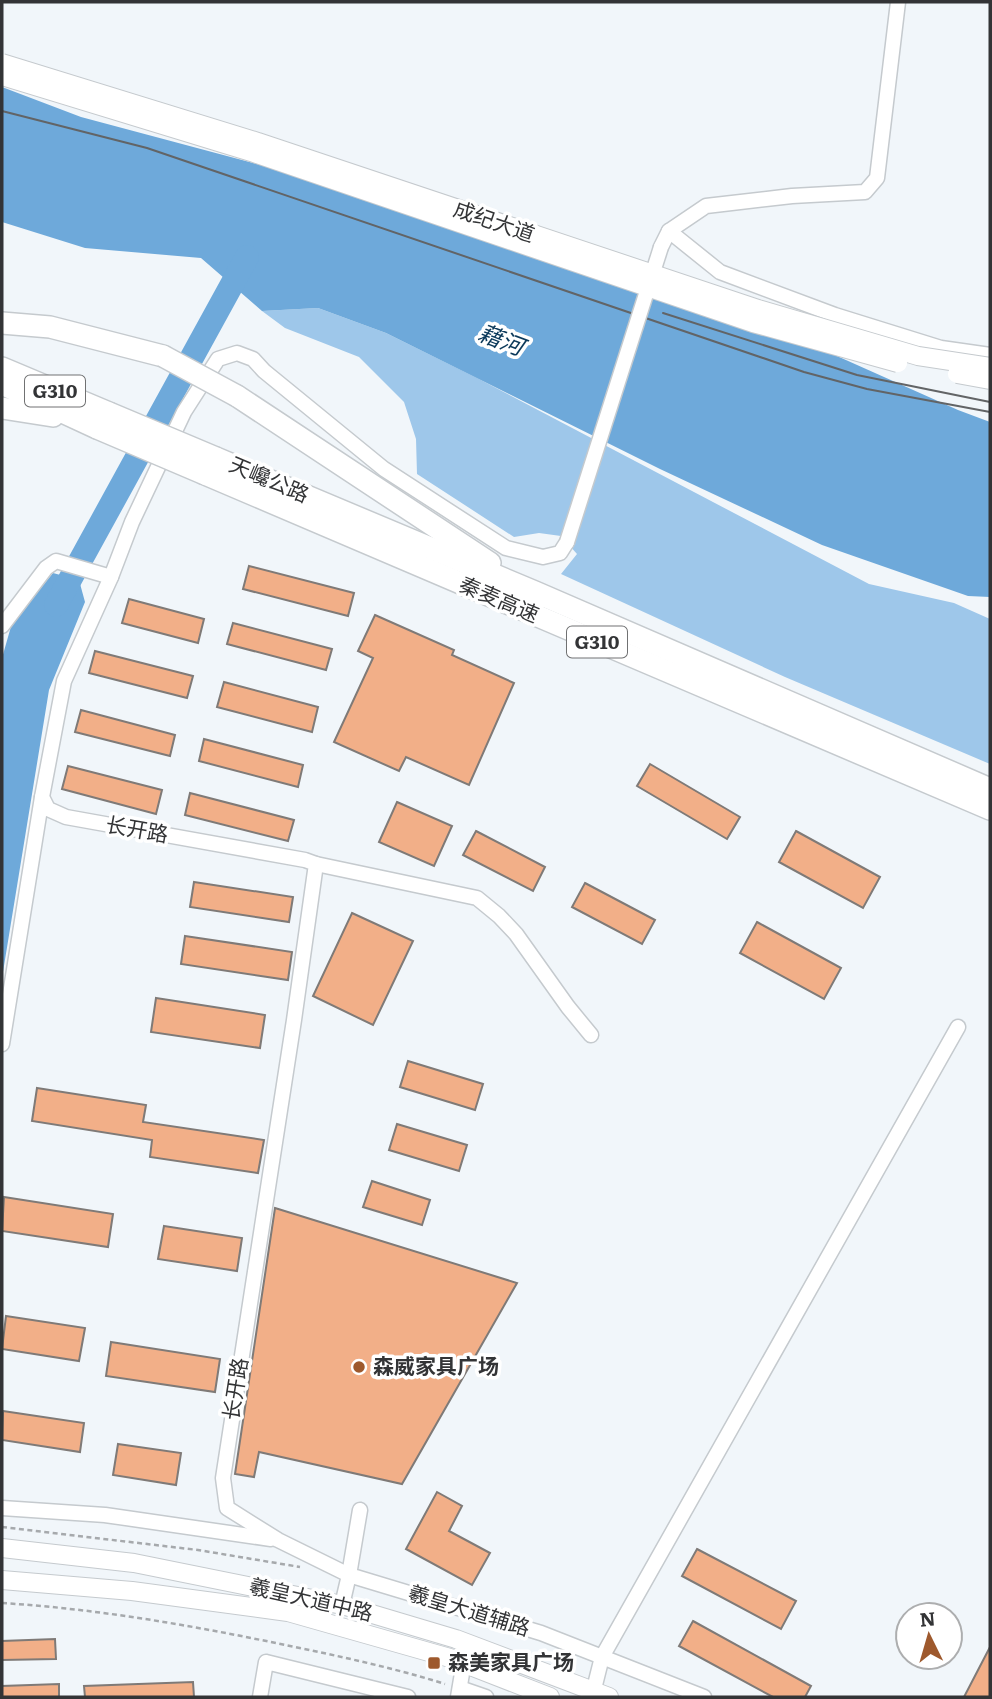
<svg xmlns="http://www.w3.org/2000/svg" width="992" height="1699" font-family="Literata,'Noto Sans SC',serif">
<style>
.green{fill:#9ec7ea}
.water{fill:#6ea9da}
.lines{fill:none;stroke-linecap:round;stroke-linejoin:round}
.river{stroke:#6ea9da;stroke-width:24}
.building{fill:#f2af88;stroke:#7f7a77;stroke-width:2}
.minor-casing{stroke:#c5cace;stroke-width:17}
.major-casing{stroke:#c5cace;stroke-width:20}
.highway-casing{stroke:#c5cace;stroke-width:24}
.path{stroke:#a6a9ac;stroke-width:2.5;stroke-dasharray:5 3.5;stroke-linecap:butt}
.minor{stroke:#fff;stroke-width:14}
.major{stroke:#fff;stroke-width:18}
.highway{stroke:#fff;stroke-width:21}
.tram{stroke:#626466;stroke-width:2}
.minor-bridge-casing{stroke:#c5cace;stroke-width:17;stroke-linecap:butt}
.major-bridge-casing{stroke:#c5cace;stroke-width:20;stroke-linecap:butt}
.highway-bridge-casing{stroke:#c5cace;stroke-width:24;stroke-linecap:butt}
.minor-bridge{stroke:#fff;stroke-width:14}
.major-bridge{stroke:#fff;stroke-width:18}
.highway-bridge{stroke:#fff;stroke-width:21}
.poi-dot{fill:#9e592d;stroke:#fff;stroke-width:2.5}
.labels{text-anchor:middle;stroke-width:7;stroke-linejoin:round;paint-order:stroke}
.shield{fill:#fff;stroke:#707172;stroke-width:2}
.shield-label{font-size:19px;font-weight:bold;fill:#333436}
.street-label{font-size:21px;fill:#333436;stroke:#fff}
.poi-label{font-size:21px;font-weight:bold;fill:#333436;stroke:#fff;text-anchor:start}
.water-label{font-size:23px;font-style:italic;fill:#0b395a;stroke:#fff}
</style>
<rect width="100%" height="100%" fill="#f1f6fa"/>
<polygon class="green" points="318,308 386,333 477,378 869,584 954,603 990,619 990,764 785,677 561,574 577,554 561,536 539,533 514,537 417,474 416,439 404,402 359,357 285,328 262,311"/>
<g class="water">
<polygon points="2,87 81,117 294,174 819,348 958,410 990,422 990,597 968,596 822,545 660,469 386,333 318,308 262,311 201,258 85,248 2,222"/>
<polygon points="53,573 79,580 85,602 49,690 2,978 2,658 12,623"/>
</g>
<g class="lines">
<polyline class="river" points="56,605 247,257"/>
</g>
<g class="building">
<polygon points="249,566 354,593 348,616 243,589"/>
<polygon points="129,599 204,619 198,643 122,623"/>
<polygon points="375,615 454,650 452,655 514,683 469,785 406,757 399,771 334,742 373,658 358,651"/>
<polygon points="233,623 332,649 326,670 227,644"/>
<polygon points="95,651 193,676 187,698 89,673"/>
<polygon points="224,682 318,707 312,732 217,707"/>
<polygon points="81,710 175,735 170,756 75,732"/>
<polygon points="204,739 303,765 298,787 199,761"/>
<polygon points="650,764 740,817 727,839 637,786"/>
<polygon points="68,766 162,790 156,814 62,789"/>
<polygon points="190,793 294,820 288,841 185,815"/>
<polygon points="397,802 452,826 434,866 379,842"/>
<polygon points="476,831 545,867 533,891 463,855"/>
<polygon points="796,831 880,877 863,908 779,862"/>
<polygon points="194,882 293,897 289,922 190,907"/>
<polygon points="585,883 655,920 642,944 572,907"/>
<polygon points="352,913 413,941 373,1025 313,996"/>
<polygon points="757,922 841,968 824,999 740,953"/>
<polygon points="185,936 292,952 288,980 181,964"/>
<polygon points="156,998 265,1015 260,1048 151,1032"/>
<polygon points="408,1061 483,1084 475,1110 400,1087"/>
<polygon points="37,1088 146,1105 143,1122 264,1140 258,1173 150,1157 152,1140 32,1121"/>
<polygon points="397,1124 467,1145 459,1171 389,1150"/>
<polygon points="372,1181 430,1200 422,1225 363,1207"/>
<polygon points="4,1197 113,1214 108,1247 2,1231"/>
<polygon points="275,1208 517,1283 402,1484 259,1452 254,1477 235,1474"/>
<polygon points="164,1226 242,1238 237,1271 158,1259"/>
<polygon points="6,1316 85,1328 79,1361 2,1349"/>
<polygon points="111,1342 220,1359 215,1392 106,1376"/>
<polygon points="3,1411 84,1423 80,1452 2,1440"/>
<polygon points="118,1444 181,1453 176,1485 113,1475"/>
<polygon points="437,1492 462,1506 449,1531 490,1553 472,1585 406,1549"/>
<polygon points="697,1549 796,1601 781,1629 682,1576"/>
<polygon points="693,1621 811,1686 805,1697 773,1697 679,1646"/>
<polygon points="55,1639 56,1659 2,1660 2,1641"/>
<polygon points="990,1647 990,1697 964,1697"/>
<polygon points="193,1682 194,1697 85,1697 84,1686"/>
<polygon points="59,1684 59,1697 2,1697 2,1686"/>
</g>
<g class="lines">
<defs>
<g id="minor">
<polyline points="669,231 720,272 835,315 941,348 990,355"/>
<polyline points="661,247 669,231 706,206 792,196 865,192 877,178 898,2"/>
<polyline points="2,626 46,568 56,561 111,577"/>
<polyline points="316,864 477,898 499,916 516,934 568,1007 591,1035"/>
<polyline points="2,1044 42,797"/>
<polyline points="2,1508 105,1515 271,1539"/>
<polyline points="360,1510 349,1575 541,1633 704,1697"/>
<polyline points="342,1605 349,1575 278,1540 227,1508 223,1478 294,1020 316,864 305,860 66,817 48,809 42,797 64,681 111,577 132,522 184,412 218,359 237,353 253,359 264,371 384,469 506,548 543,557 560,553 567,542"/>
<polyline points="460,1688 486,1697"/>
<polyline points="260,1697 266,1662 408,1697"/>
<polyline points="458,1697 467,1644"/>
<polyline points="592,1697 602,1657 958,1027"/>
</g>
<g id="major">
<polyline points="2,1548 134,1563 342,1605 456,1639 609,1697"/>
<polyline points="2,1580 132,1591 288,1612 450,1658 550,1697"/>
</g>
<g id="highway">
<polyline points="2,323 50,327 163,356"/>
<polyline points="2,368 109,413"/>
<polyline points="2,384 97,428"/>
<polyline points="237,396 490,563"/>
<polyline points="2,408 53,416"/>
<polyline points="216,458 535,592 990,789"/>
<polyline points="205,474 990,809"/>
</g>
</defs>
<use href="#minor" class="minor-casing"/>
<use href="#major" class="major-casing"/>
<use href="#highway" class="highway-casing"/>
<g class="path">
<polyline points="2,1527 198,1550 300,1567"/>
<path d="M2 1603C99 1609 195 1626 290 1646 343 1657 394 1668 445 1684"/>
</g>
<use href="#minor" class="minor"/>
<use href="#major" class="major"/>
<use href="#highway" class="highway"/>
<g class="tram">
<polyline points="2,111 147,148 804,372 867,389 990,412"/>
<polyline points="663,313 857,375 990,402"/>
</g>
<defs>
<polyline id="minor-bridge" points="567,542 661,247"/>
<g id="major-bridge">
<polyline points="2,63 258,142 758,309 918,356 990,367"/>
<polyline points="2,76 254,153 753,323 898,363"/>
<polyline points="957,374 990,380"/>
</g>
<g id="highway-bridge">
<polyline points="163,356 237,396"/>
<polyline points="109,413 216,458"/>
<polyline points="97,428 205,474"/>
</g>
</defs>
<use href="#minor-bridge" class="minor-bridge-casing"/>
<use href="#major-bridge" class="major-bridge-casing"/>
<use href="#highway-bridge" class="highway-bridge-casing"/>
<use href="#minor-bridge" class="minor-bridge"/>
<use href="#major-bridge" class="major-bridge"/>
<use href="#highway-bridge" class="highway-bridge"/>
</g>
<g class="poi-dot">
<circle cx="359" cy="1367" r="7"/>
<rect x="427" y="1656" width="14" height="14" rx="3.5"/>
</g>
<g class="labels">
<g class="shield">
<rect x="25" y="375.5" width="60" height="31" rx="5"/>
<rect x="567" y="626.5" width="60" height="31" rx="5"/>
</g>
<g class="shield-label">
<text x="55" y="398">G310</text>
<text x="597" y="649">G310</text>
</g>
<g class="street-label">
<text transform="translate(494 222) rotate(19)" y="7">成纪大道</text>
<text transform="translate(269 480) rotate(23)" y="7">天巉公路</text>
<text transform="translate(499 600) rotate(23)" y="7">秦麦高速</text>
<text transform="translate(137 830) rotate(10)" y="7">长开路</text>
<text transform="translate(236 1389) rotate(-81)" y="7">长开路</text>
<text transform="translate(311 1600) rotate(13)" y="7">羲皇大道中路</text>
<text transform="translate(469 1611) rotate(17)" y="7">羲皇大道辅路</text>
</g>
<g class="poi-label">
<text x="373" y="1374">森威家具广场</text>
<text x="448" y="1670">森美家具广场</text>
</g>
<g class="water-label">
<text transform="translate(501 340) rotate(21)" y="8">藉河</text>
</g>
</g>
<rect width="992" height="1699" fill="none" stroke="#333436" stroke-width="7"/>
<g transform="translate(929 1636) rotate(355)"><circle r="33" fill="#ffffff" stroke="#adaeaf" stroke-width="2"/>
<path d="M0-5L12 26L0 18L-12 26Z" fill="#9e592d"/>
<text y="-10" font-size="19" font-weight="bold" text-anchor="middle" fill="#333436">N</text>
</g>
</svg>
